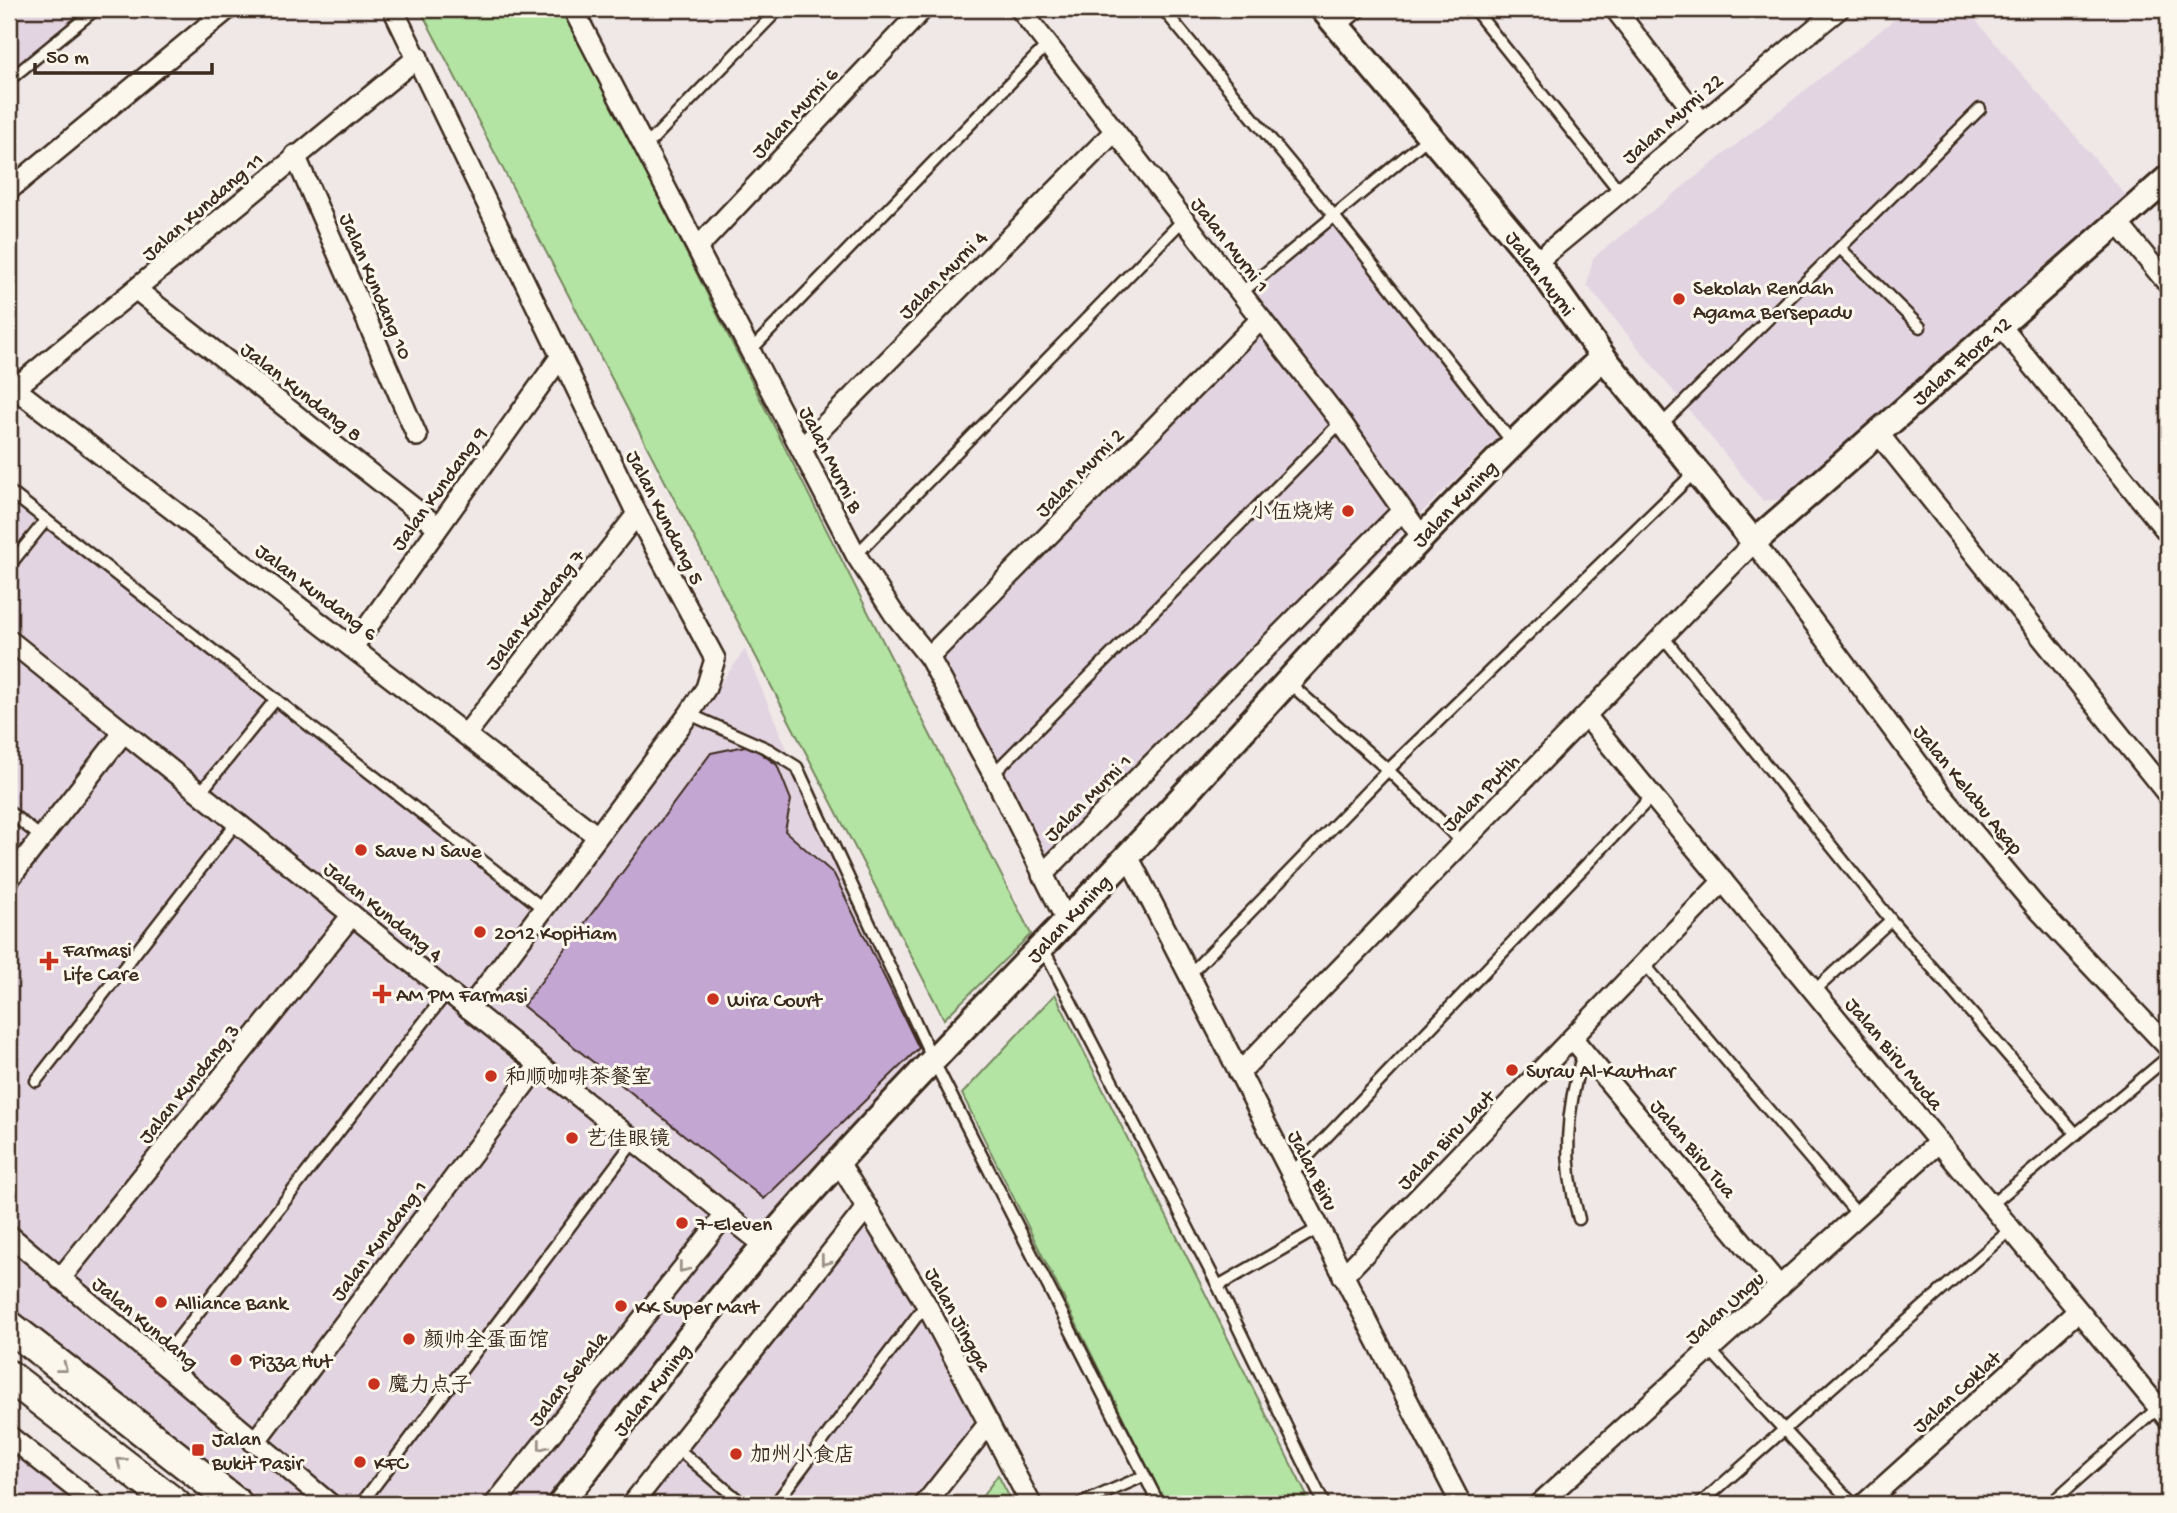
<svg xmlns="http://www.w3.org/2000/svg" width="2177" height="1513" font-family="'Gochi Hand','LXGW WenKai TC',sans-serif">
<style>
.built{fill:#e3d4e1}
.green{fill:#b3e4a3;stroke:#778760;stroke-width:2}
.building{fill:#c4a6d2;stroke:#3b2a1e;stroke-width:2}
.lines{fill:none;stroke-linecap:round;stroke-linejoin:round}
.service-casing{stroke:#3b2a1e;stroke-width:15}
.minor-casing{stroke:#3b2a1e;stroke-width:24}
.tertiary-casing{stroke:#3b2a1e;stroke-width:30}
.primary-casing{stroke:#3b2a1e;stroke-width:35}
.service{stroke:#fbf7ec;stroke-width:10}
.minor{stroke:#fbf7ec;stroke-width:19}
.tertiary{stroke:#fbf7ec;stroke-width:24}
.primary{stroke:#fbf7ec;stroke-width:30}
.oneway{stroke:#9b9085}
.poi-dot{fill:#c8321e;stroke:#fbf7ec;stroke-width:2.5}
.labels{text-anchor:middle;stroke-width:6;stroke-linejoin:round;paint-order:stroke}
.street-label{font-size:21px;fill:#3b2a1e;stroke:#fbf7ec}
.poi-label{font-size:21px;fill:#3b2a1e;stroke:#fbf7ec;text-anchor:start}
</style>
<rect width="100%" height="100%" fill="#f0e7e7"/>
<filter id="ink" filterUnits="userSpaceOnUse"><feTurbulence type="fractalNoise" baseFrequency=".0143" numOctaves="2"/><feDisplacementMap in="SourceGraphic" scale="14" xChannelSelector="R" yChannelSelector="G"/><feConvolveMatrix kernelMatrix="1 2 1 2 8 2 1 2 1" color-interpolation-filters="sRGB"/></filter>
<g filter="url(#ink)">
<g class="built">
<polygon points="9,9 106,9 9,88"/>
<polygon points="1908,9 1966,9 2130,200 1787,499 1763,501 1587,285 1593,258"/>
<polygon points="1336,208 1507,428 1039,891 983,774 918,658 1248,318 1231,294"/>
<polygon points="9,484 553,908 745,650 848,893 921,1052 759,1229 543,1504 263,1504 9,1308"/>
<polygon points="868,1193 935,1301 1000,1424 937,1504 621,1504"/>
<polygon points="9,1425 109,1504 9,1504"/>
</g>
<g class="green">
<polygon points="420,9 563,9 1031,934 944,1019"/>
<polygon points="1055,994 1311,1504 1166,1504 962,1094"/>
<polygon points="998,1475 1013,1504 977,1504"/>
</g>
<polygon class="building" points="750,745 777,765 791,800 785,831 834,874 919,1048 764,1199 523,1006 711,753"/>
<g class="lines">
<defs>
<g id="service">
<polyline points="1163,9 1334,216 1512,442"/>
<polyline points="1474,9 1621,193"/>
<polyline points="1340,27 1362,9"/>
<polyline points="9,80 96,9"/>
<polyline points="644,148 779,9"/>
<polyline points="1840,248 1920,327"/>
<polyline points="1241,293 1429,137"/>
<polyline points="750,351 1047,45"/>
<polyline points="1660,426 1980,109"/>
<polyline points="9,491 544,909"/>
<polyline points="856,555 1183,220"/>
<polyline points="9,566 46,520"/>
<polyline points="1664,638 1891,920 2076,1134"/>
<polyline points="1289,683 1388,770 1462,842"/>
<polyline points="689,714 768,749 797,767 933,1060 1159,1504"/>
<polyline points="993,774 1341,422"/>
<polyline points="200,793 276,699"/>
<polyline points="9,812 41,837"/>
<polyline points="1042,946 1218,1286 1324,1504"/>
<polyline points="1644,964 1859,1216"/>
<polyline points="1189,975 1388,770 1695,472"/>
<polyline points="1814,991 1891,920"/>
<polyline points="36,1081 237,822"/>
<polyline points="1291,1174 1652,796"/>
<polyline points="1991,1205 2168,1057"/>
<path d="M1579 1219C1562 1161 1566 1110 1583 1053"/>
<polyline points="1218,1286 1319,1228"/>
<polyline points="1710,1350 1853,1504"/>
<polyline points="159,1363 448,991"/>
<polyline points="678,1449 743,1504"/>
<polyline points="361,1504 634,1141"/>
<polyline points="775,1504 926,1304"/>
<polyline points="1080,1504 1144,1476"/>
<polyline points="1700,1504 2011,1229"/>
<polyline points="2050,1504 2158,1408"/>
</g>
<g id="minor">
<polyline points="393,9 637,514 715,659 706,688 689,714 469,1009"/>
<polyline points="573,9 856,555 894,614 929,657 993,774 1066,920"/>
<polyline points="1020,9 1341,422 1421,536"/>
<polyline points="1615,9 1701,121"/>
<polyline points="295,155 417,436"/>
<polyline points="9,190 228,9"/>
<polyline points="2117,222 2168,284"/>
<polyline points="698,247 923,9"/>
<path d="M1536 262C1638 179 1736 92 1839 9"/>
<polyline points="138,291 438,527"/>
<polyline points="2000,325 2168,533"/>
<polyline points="9,384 597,836"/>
<polyline points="15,388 418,57"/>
<polyline points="1878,433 2168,795"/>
<polyline points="802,448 1114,132"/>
<polyline points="9,640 764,1245"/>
<polyline points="353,647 561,356"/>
<polyline points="929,657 1261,319"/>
<polyline points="1587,717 2168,1419"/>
<polyline points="467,733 637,514"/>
<polyline points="1128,856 1461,1504"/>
<polyline points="1042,875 1401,512"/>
<polyline points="9,879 124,732"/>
<polyline points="1573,1039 1780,1287"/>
<polyline points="1239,1073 1754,542 1940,793 2036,907 2168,1047"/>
<polyline points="838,1161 926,1304 1031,1504"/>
<polyline points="9,1235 330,1504"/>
<polyline points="1343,1276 1723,881"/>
<polyline points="60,1279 352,915"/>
<polyline points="9,1436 95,1504"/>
<polyline points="254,1443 539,1065"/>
<polyline points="495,1504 726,1214"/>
<polyline points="632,1504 867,1207"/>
<polyline points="925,1504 989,1423"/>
<polyline points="1539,1504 1939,1142"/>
<polyline points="1864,1504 2078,1311"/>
</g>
<g id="tertiary">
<polyline points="1323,9 1536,262 1603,357 1754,542 2168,178"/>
<path d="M560 1504C629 1417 695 1325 768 1241 890 1099 1024 968 1151 831 1299 670 1444 506 1603 357"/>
</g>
<g id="primary">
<polyline points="9,1326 237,1504"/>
<polyline points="9,1376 175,1504"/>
</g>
</defs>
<use href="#service" class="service-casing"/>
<use href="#minor" class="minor-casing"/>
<use href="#tertiary" class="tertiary-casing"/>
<use href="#primary" class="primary-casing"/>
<use href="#service" class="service"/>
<use href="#minor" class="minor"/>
<use href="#tertiary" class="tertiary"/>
<use href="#primary" class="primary"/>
</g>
<defs><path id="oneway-chevron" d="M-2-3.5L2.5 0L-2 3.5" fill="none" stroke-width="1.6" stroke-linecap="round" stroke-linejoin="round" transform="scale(1.75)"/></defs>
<g class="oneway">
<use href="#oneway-chevron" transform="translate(825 1261) rotate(128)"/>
<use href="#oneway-chevron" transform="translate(683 1268) rotate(128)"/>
<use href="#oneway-chevron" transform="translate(63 1368) rotate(38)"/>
<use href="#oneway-chevron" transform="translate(542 1446) rotate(128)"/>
<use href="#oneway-chevron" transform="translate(121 1462) rotate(-142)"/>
</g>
</g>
<g class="poi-dot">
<circle cx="1679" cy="299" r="7"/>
<circle cx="1348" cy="511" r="7"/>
<circle cx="361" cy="850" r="7"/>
<circle cx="480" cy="932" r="7"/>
<path d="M45.5 950.5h7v7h7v7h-7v7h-7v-7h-7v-7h7z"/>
<path d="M378.5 983.5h7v7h7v7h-7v7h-7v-7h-7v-7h7z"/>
<circle cx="713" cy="999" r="7"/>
<circle cx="1512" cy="1070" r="7"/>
<circle cx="491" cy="1076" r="7"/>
<circle cx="572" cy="1138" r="7"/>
<circle cx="682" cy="1223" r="7"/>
<circle cx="161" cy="1302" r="7"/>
<circle cx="621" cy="1306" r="7"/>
<circle cx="409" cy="1339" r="7"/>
<circle cx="236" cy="1360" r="7"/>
<circle cx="374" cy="1384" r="7"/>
<rect x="191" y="1443" width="14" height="14" rx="3.5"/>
<circle cx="736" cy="1454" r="7"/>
<circle cx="360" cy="1462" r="7"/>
</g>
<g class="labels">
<g class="street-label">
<text transform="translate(794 112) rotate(-47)" y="7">Jalan Murni 6</text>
<text transform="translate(1672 118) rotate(-41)" y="7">Jalan Murni 22</text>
<text transform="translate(202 206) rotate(-41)" y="7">Jalan Kundang 11</text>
<text transform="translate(1231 244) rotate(52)" y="7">Jalan Murni 1</text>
<text transform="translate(1541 273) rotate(53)" y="7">Jalan Murni</text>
<text transform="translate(942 274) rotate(-45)" y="7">Jalan Murni 4</text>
<text transform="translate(377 286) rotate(67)" y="7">Jalan Kundang 10</text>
<text transform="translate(1961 360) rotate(-41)" y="7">Jalan Flora 12</text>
<text transform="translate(302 391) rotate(38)" y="7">Jalan Kundang 8</text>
<text transform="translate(832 459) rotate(63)" y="7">Jalan Murni B</text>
<text transform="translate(1079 472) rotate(-45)" y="7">Jalan Murni 2</text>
<text transform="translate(438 488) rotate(-54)" y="7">Jalan Kundang 9</text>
<text transform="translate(1454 503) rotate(-46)" y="7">Jalan Kuning</text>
<text transform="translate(666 517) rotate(63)" y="7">Jalan Kundang 5</text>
<text transform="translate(317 591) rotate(37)" y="7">Jalan Kundang 6</text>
<text transform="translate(534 609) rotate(-52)" y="7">Jalan Kundang 7</text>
<text transform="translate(1969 789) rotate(51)" y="7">Jalan Kelabu Asap</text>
<text transform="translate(1480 792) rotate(-45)" y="7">Jalan Putih</text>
<text transform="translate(1087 797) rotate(-45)" y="7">Jalan Murni 1</text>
<text transform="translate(384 911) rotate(39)" y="7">Jalan Kundang 4</text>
<text transform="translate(1068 918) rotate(-47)" y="7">Jalan Kuning</text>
<text transform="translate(1895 1053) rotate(50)" y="7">Jalan Biru Muda</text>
<text transform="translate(188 1083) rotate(-51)" y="7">Jalan Kundang 3</text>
<text transform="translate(1445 1139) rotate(-46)" y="7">Jalan Biru Laut</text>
<text transform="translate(1694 1148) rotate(50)" y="7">Jalan Biru Tua</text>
<text transform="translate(1314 1170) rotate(63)" y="7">Jalan Biru</text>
<text transform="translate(378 1240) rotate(-53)" y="7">Jalan Kundang 1</text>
<text transform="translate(1724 1307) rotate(-42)" y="7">Jalan Ungu</text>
<text transform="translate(959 1319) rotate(61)" y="7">Jalan Jingga</text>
<text transform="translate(146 1322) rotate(40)" y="7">Jalan Kundang</text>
<text transform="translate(567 1378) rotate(-52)" y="7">Jalan Sehala</text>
<text transform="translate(651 1389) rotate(-52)" y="7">Jalan Kuning</text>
<text transform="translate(1956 1391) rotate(-42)" y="7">Jalan Coklat</text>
</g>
<g class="poi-label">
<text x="1693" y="294">Sekolah Rendah<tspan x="1693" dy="24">Agama Bersepadu</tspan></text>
<text x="1334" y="518" text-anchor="end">小伍烧烤</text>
<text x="375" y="857">Save N Save</text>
<text x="494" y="939">2012 Kopitiam</text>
<text x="63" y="956">Farmasi<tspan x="63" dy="24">Life Care</tspan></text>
<text x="396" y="1001">AM PM Farmasi</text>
<text x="727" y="1006">Wira Court</text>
<text x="1526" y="1077">Surau Al-Kauthar</text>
<text x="505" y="1083">和顺咖啡茶餐室</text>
<text x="586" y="1145">艺佳眼镜</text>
<text x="696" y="1230">7-Eleven</text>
<text x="175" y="1309">Alliance Bank</text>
<text x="635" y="1313">KK Super Mart</text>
<text x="423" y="1346">颜帅全蛋面馆</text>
<text x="250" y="1367">Pizza Hut</text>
<text x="388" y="1391">魔力点子</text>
<text x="212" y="1445">Jalan<tspan x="212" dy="24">Bukit Pasir</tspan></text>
<text x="750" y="1461">加州小食店</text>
<text x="374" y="1469">KFC</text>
</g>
</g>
<rect width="2177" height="1513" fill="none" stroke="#fbf7ec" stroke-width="35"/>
<rect x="18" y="18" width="2142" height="1478" fill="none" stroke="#3b2a1e" stroke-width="2.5" filter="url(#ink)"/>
<path d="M35 63v10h177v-10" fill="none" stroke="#3b2a1e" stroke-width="3.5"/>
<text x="46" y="63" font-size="21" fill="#3b2a1e" stroke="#fbf7ec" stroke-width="5" paint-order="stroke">50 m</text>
</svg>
